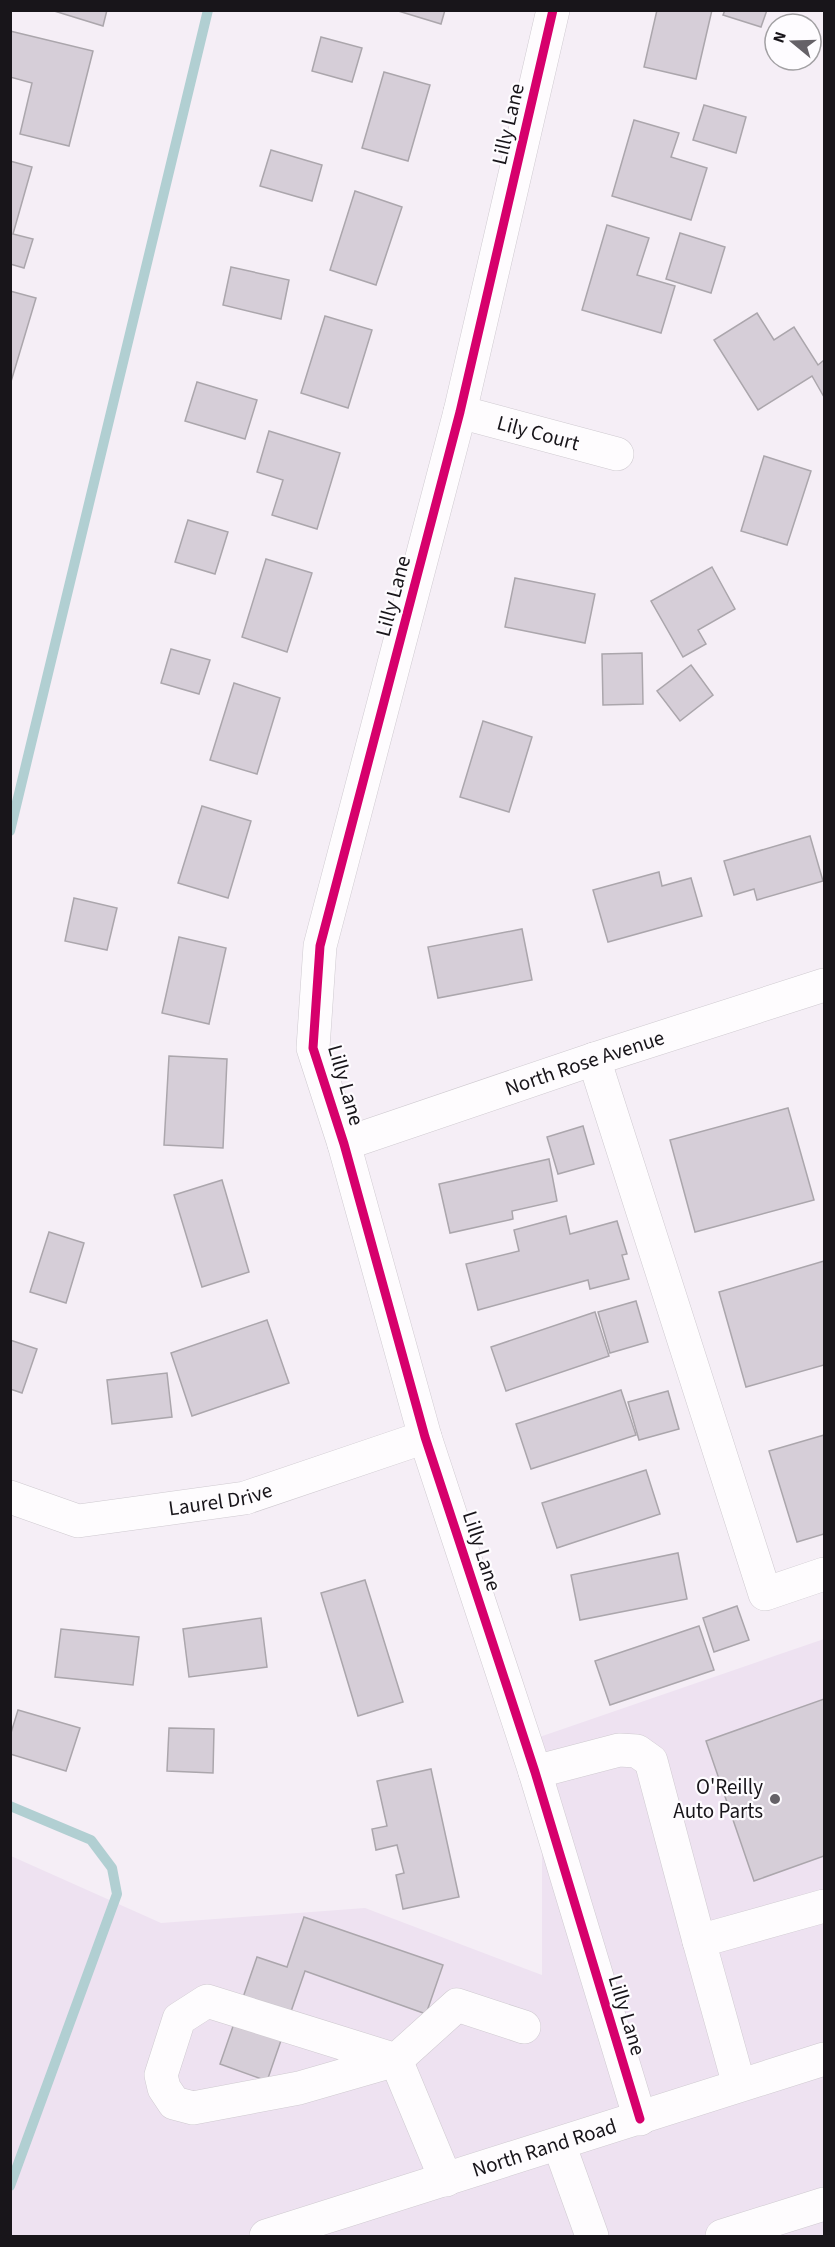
<svg xmlns="http://www.w3.org/2000/svg" width="835" height="2247" font-family="'Source Sans 3',sans-serif">
<style>
.built{fill:#eee2f1}
.lines{fill:none;stroke-linecap:round;stroke-linejoin:round}
.stream{stroke:#b1cfd2;stroke-width:10}
.building{fill:#d6ced8;stroke:#aba6ac;stroke-width:1.5}
.minor-casing{stroke:#cfcad0;stroke-width:34}
.major-casing{stroke:#cfcad0;stroke-width:34}
.minor{stroke:#fefcfe;stroke-width:33}
.major{stroke:#fefcfe;stroke-width:33}
.cycleway-casing{stroke:#fefcff;stroke-width:13}
.cycleway{stroke:#d6006c;stroke-width:9}
.poi-dot{fill:#656167;stroke:#fefcff;stroke-width:2}
.labels{text-anchor:middle;stroke-width:4.5;stroke-linejoin:round;paint-order:stroke}
.street-label{font-size:21px;fill:#18151a;stroke:#fefcff}
.poi-label{font-size:21px;fill:#18151a;stroke:#fefcff;text-anchor:end}
</style>
<rect width="100%" height="100%" fill="#f5eef6"/>
<polygon class="built" points="824,1639 824,2236 11,2236 11,1856 161,1923 365,1908 542,1975 542,1796 525,1742"/>
<g class="lines">
<g class="stream">
<polyline points="10,831 208,10"/>
<polyline points="10,1806 91,1840 112,1868 117,1894 10,2186"/>
</g>
</g>
<g class="building">
<polygon points="51,10 107,10 103,26"/>
<polygon points="395,10 445,10 441,24"/>
<polygon points="657,10 712,10 696,79 644,67"/>
<polygon points="725,10 767,10 761,27 723,15"/>
<polygon points="10,31 93,51 69,146 20,134 32,83 10,77"/>
<polygon points="321,37 362,48 352,82 312,71"/>
<polygon points="384,72 430,85 408,161 362,148"/>
<polygon points="704,105 746,117 736,153 693,140"/>
<polygon points="634,120 679,133 671,157 707,168 691,220 612,196"/>
<polygon points="271,150 322,165 312,201 260,186"/>
<polygon points="10,161 32,167 13,234 33,239 24,268 10,264"/>
<polygon points="355,191 402,207 376,285 330,270"/>
<polygon points="607,225 649,238 637,275 675,286 661,333 582,310"/>
<polygon points="680,233 725,247 711,293 666,279"/>
<polygon points="231,267 289,280 281,319 223,305"/>
<polygon points="10,291 36,298 10,385"/>
<polygon points="757,313 774,340 794,327 818,365 824,360 824,397 812,376 758,410 714,340"/>
<polygon points="325,316 372,330 348,408 301,393"/>
<polygon points="197,382 257,400 245,439 185,421"/>
<polygon points="269,431 340,453 317,529 272,515 283,480 257,472"/>
<polygon points="764,456 811,471 787,545 741,531"/>
<polygon points="188,520 228,532 215,574 175,562"/>
<polygon points="266,559 312,573 287,652 242,637"/>
<polygon points="712,567 735,609 698,630 706,644 683,657 651,601"/>
<polygon points="515,578 595,594 585,643 505,627"/>
<polygon points="171,649 210,660 199,694 161,683"/>
<polygon points="642,653 643,704 603,705 602,654"/>
<polygon points="691,665 713,695 680,721 657,691"/>
<polygon points="234,683 280,698 257,774 210,760"/>
<polygon points="483,721 532,737 509,812 460,797"/>
<polygon points="202,806 251,821 228,898 178,883"/>
<polygon points="810,836 823,881 757,900 754,889 734,895 724,861"/>
<polygon points="659,872 662,886 691,878 702,916 608,942 593,890"/>
<polygon points="74,898 117,908 107,950 65,941"/>
<polygon points="522,929 532,980 438,998 428,947"/>
<polygon points="179,937 226,948 209,1024 162,1013"/>
<polygon points="169,1056 227,1059 223,1148 164,1145"/>
<polygon points="788,1108 814,1200 695,1232 670,1140"/>
<polygon points="583,1126 594,1164 558,1174 547,1137"/>
<polygon points="549,1159 557,1201 512,1211 513,1219 450,1233 439,1184"/>
<polygon points="222,1180 249,1272 202,1287 174,1195"/>
<polygon points="566,1216 570,1234 617,1221 627,1254 622,1255 629,1279 590,1289 588,1280 478,1310 466,1264 519,1251 514,1230"/>
<polygon points="49,1232 84,1243 66,1303 30,1292"/>
<polygon points="824,1261 824,1365 746,1387 719,1292"/>
<polygon points="636,1301 648,1342 610,1353 598,1312"/>
<polygon points="595,1312 609,1356 506,1391 491,1347"/>
<polygon points="267,1320 289,1383 192,1416 171,1353"/>
<polygon points="10,1340 37,1349 22,1393 10,1389"/>
<polygon points="167,1373 172,1417 112,1424 107,1380"/>
<polygon points="621,1390 636,1435 531,1469 516,1424"/>
<polygon points="668,1391 679,1429 639,1440 628,1402"/>
<polygon points="824,1435 824,1534 797,1542 769,1451"/>
<polygon points="646,1470 660,1514 557,1548 542,1503"/>
<polygon points="678,1553 687,1599 580,1620 571,1575"/>
<polygon points="365,1580 403,1702 358,1716 321,1593"/>
<polygon points="737,1606 749,1640 714,1652 703,1618"/>
<polygon points="261,1618 267,1667 189,1677 183,1629"/>
<polygon points="699,1626 714,1670 610,1705 595,1661"/>
<polygon points="61,1629 139,1637 133,1685 55,1677"/>
<polygon points="824,1699 824,1856 754,1881 706,1741"/>
<polygon points="18,1710 80,1728 66,1771 10,1754 10,1736"/>
<polygon points="169,1728 214,1729 213,1773 167,1771"/>
<polygon points="431,1769 459,1897 403,1909 396,1875 404,1873 397,1845 376,1850 372,1829 387,1826 377,1781"/>
<polygon points="304,1917 443,1965 426,2014 305,1971 267,2081 220,2064 257,1957 287,1967"/>
</g>
<g class="lines">
<defs>
<g id="minor">
<polyline points="553,10 460,412 320,946 313,1048 344,1144 425,1437 535,1772 640,2119"/>
<path id="s1" d="M460 412 617 454"/>
<polyline points="594,1059 765,1594 824,1574"/>
<path id="s2" d="M344 1144 594 1059 824 985"/>
<path id="s3" d="M10 1497 78 1521 245 1498 425 1437"/>
<polyline points="535,1772 619,1750 637,1751 651,1761 699,1941"/>
<polyline points="396,2060 207,2001 179,2019 161,2075 164,2088 174,2103 193,2108 299,2088 396,2060 457,2005 524,2027"/>
<polyline points="396,2060 446,2180"/>
<polyline points="739,2085 699,1941 824,1906"/>
<polyline points="559,2144 592,2236"/>
<polyline points="722,2236 824,2204"/>
</g>
<g id="major">
<path id="s4" d="M266 2236 824 2059"/>
</g>
</defs>
<use href="#minor" class="minor-casing"/>
<use href="#major" class="major-casing"/>
<use href="#minor" class="minor"/>
<use href="#major" class="major"/>
<defs>
<polyline id="cycleway" points="553,10 460,412 320,946 313,1048 344,1144 425,1437 535,1772 640,2119"/>
</defs>
<use href="#cycleway" class="cycleway-casing"/>
<use href="#cycleway" class="cycleway"/>
</g>
<circle class="poi-dot" cx="775" cy="1799" r="6"/>
<g class="labels">
<g class="street-label">
<text transform="translate(508 124) rotate(-77)" y="7">Lilly Lane</text>
<text dy="7" stroke="none"><textPath href="#s1" startOffset="81">Lily Court</textPath></text>
<text transform="translate(393 596) rotate(-75)" y="7">Lilly Lane</text>
<text dy="7" stroke="none"><textPath href="#s2" startOffset="254">North Rose Avenue</textPath></text>
<text transform="translate(346 1085) rotate(74)" y="7">Lilly Lane</text>
<text dy="7" stroke="none"><textPath href="#s3" startOffset="216">Laurel Drive</textPath></text>
<text transform="translate(482 1551) rotate(72)" y="7">Lilly Lane</text>
<text transform="translate(627 2015) rotate(73)" y="7">Lilly Lane</text>
<text dy="7" stroke="none"><textPath href="#s4" startOffset="292">North Rand Road</textPath></text>
</g>
<g class="poi-label">
<text x="763" y="1794">O'Reilly<tspan x="763" dy="24">Auto Parts</tspan></text>
</g>
</g>
<rect width="835" height="2247" fill="none" stroke="#18151a" stroke-width="24"/>
<g transform="translate(793 42) rotate(289)"><circle r="28" fill="#fefcff" stroke="#a2a0a3" stroke-width="1.5"/>
<path d="M0-4.5L10 22L0 15L-10 22Z" fill="#656167"/>
<text y="-9" font-size="16" font-weight="bold" text-anchor="middle" fill="#18151a">N</text>
</g>
</svg>
